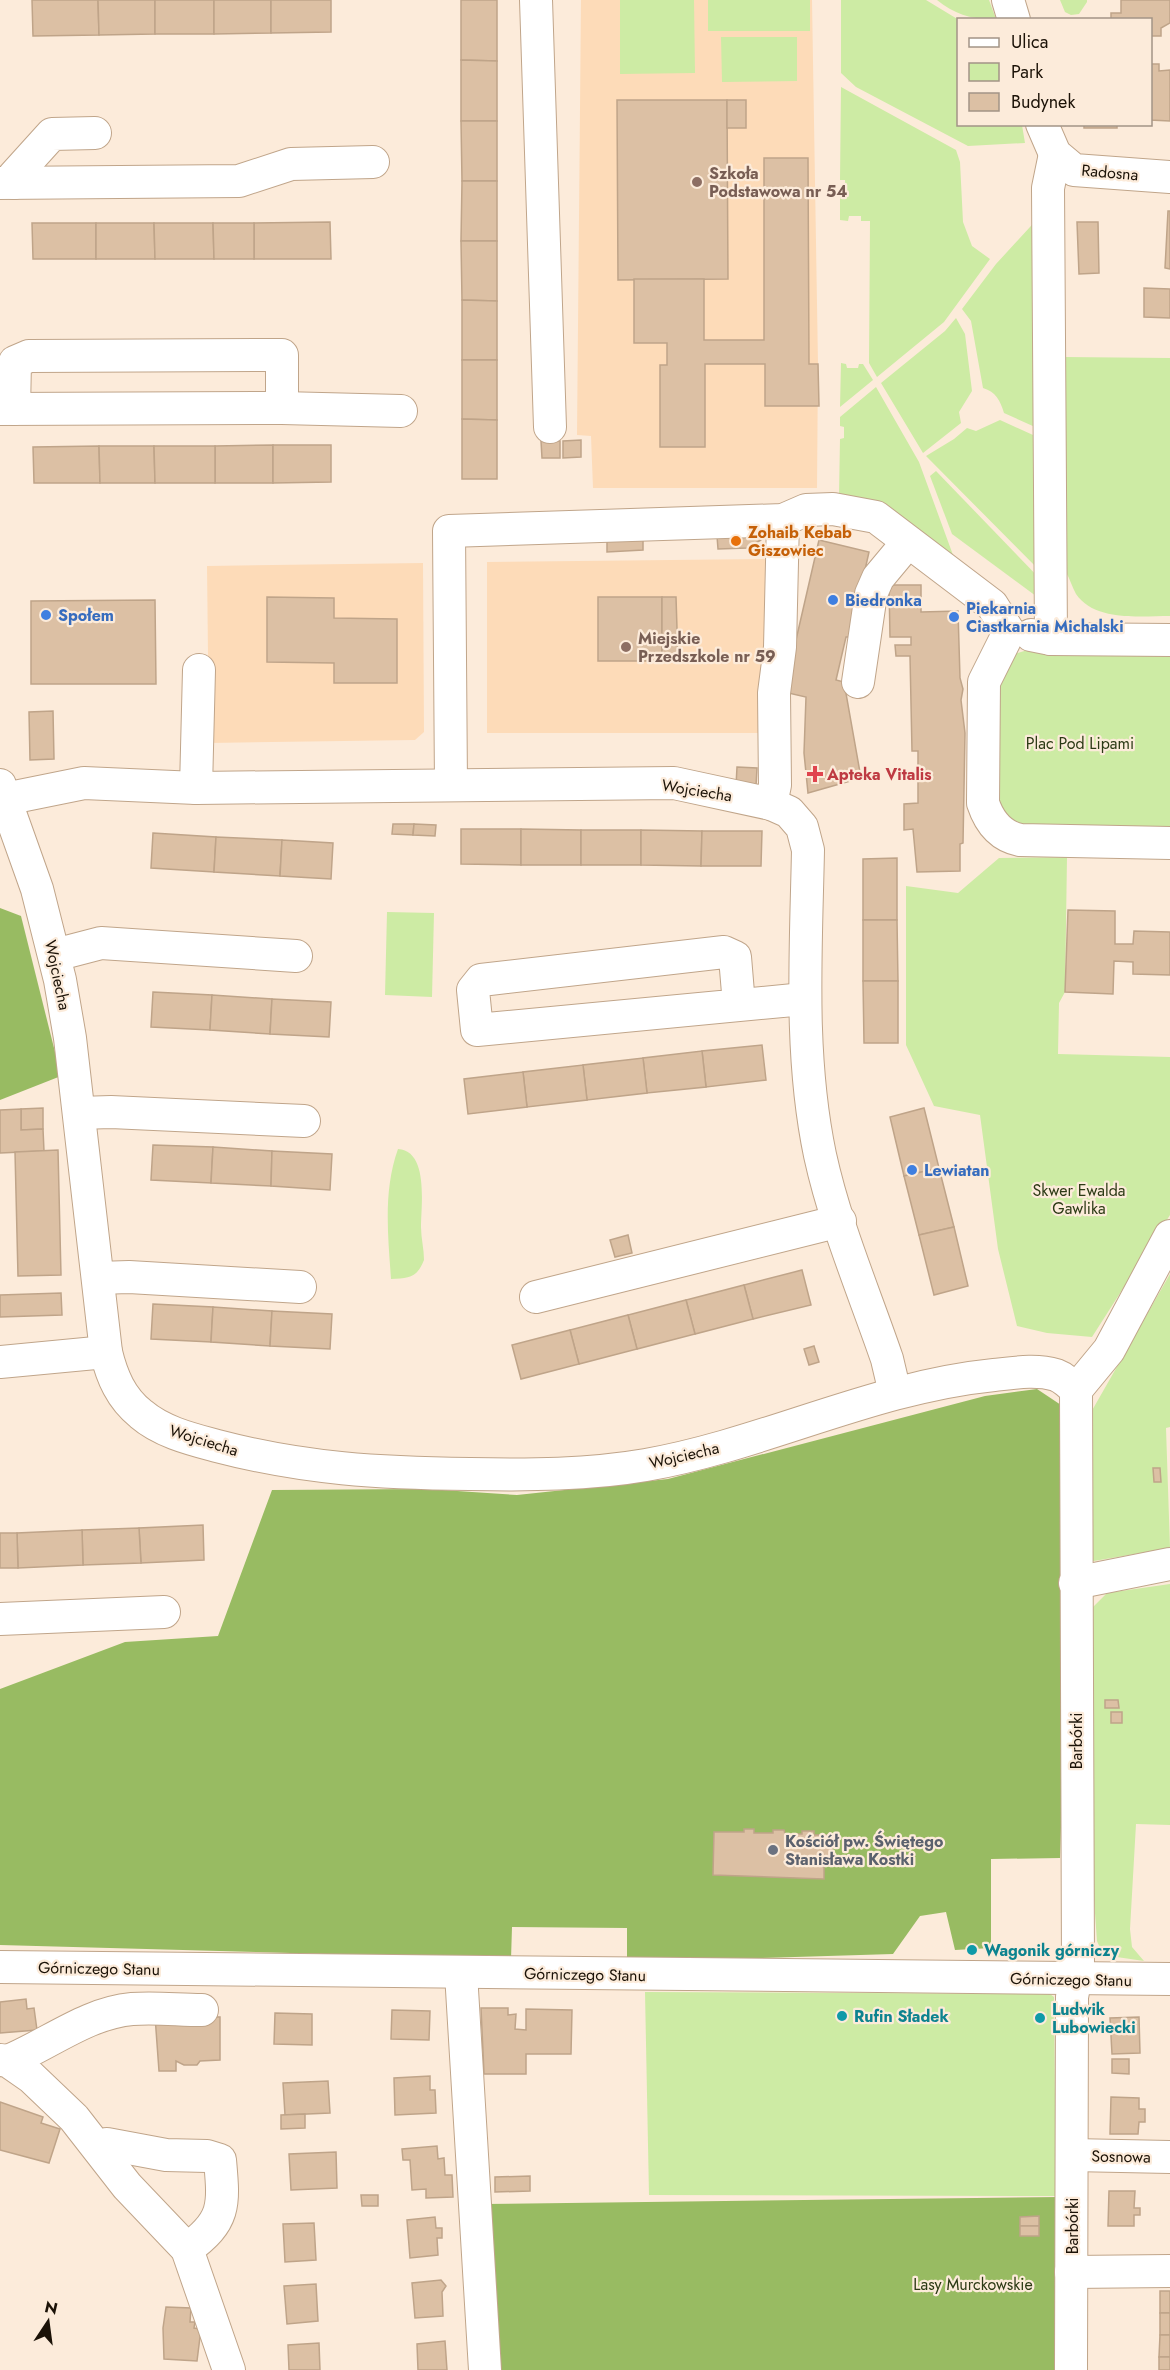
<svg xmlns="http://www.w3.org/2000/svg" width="1170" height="2370" font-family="Jost,sans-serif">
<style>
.built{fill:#fddbb8}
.green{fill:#cdeba4}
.forest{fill:#98bb62}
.building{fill:#dcc0a4;stroke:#bfa489;stroke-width:1.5}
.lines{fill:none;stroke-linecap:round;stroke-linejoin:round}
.minor-casing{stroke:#c0a58a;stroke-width:34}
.minor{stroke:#fff;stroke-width:32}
.education-dot{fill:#8d6e63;stroke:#fcebda;stroke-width:2}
.food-dot{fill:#e8710a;stroke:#fcebda;stroke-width:2}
.shop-dot{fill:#3f7fe0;stroke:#fcebda;stroke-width:2}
.health-dot{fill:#e0444e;stroke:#fcebda;stroke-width:2}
.worship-dot{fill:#6b7280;stroke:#fcebda;stroke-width:2}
.culture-dot{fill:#0f9aa8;stroke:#fcebda;stroke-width:2}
.labels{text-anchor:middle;stroke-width:4.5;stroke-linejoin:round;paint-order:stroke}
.street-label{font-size:16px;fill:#1b1207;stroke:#fcebda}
.education-label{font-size:16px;font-weight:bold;fill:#785e54;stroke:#fcebda;text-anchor:start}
.food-label{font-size:16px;font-weight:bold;fill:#c56008;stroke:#fcebda;text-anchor:start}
.shop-label{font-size:16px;font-weight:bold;fill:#366cbe;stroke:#fcebda;text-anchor:start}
.park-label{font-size:16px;fill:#2c3a15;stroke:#fcebda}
.health-label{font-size:16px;font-weight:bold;fill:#be3a42;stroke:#fcebda;text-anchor:start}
.worship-label{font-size:16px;font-weight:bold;fill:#5b616d;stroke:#fcebda;text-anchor:start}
.culture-label{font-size:16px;font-weight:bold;fill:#0d838f;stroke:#fcebda;text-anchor:start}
</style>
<rect width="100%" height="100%" fill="#fcebda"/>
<g class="built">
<polygon points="581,0 812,0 818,364 817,488 593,488 591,436 577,435"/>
<polygon points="765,559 764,733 487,733 487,562"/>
<polygon points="423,563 424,732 415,740 209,743 207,566"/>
</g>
<g class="green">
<polygon points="620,0 694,0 695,73 620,74"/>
<rect x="708" y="0" width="102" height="31"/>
<polygon points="841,0 926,0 959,20 958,124 1022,125 1025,143 968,146 856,87 841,73"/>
<path d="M937 0H989L996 19C974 20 955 15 937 0Z"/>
<polygon points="1060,0 1087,0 1087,2 1079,14 1071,15 1065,12"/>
<polygon points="721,37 797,37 797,81 722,82"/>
<polygon points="841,87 956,150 960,162 963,222 972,246 990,259 944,322 877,377 869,363 870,221 861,221 861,216 849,216 848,221 840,220 840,192 845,192 845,180 840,180"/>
<path d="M1041 215 1044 431 1004 413C1000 400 996 392 983 388L971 321 962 309 996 264Z"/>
<polygon points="956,318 965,334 972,391 959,412 961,423 923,453 881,383 945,331"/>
<path d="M1065 357 1170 358V616C1141 616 1095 622 1076 594 1072 587 1070 579 1066 572Z"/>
<polygon points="841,363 846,364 847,368 858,368 859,364 863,364 873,380 840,407"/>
<polygon points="876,387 919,462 953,555 951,558 839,497 840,439 844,438 844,427 840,426 840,417"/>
<polygon points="1000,420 1044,440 1044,575 926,456 954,439 967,428 976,431"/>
<polygon points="936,471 1045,584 1040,599 952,534 930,476"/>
<polygon points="1031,649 1170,649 1170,837 1022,835 990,795 991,688 1011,655"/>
<polygon points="1067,857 1065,992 1059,1003 1058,1054 1170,1057 1170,1215 1092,1337 1047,1333 1017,1326 998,1249 980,1115 934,1106 906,1045 906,886 958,893 999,858"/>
<polygon points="387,912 434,913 432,997 385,995"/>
<path d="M398 1149C429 1151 421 1205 421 1227 421 1238 424 1249 424 1260 417 1278 409 1278 391 1279 388 1235 383 1191 398 1149Z"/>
<polygon points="1170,1274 1170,1427 1166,1428 1170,1548 1088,1562 1086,1421"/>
<polygon points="1170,1584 1170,1825 1136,1824 1130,1929 1132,1947 1144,1961 1103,1955 1097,1941 1091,1858 1092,1608 1107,1593"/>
<polygon points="645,1992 1050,1994 1054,1997 1056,2196 649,2195"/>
</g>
<g class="forest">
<polygon points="0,908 21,916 61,1076 0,1100"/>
<polygon points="1037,1389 1064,1407 1069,1579 1060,1858 991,1859 991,1948 955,1950 946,1912 920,1916 893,1954 627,1962 627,1928 512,1927 511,1959 0,1945 0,1689 125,1642 218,1636 272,1490 427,1489 517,1495 668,1479 985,1396"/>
<polygon points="1060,2197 1059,2370 491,2370 483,2204"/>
</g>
<g class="building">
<polygon points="32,0 98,0 99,35 33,36"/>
<polygon points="98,0 155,0 155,34 99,35"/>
<rect x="155" y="0" width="59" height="34"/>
<polygon points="214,0 271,0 271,33 214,34"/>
<polygon points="271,0 331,0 331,32 271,33"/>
<polygon points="461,0 497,0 497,61 461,60"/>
<polygon points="1121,0 1170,0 1170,23 1161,28 1161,36 1150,36 1150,20 1111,20 1111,13 1121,13"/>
<polygon points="461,60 497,61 497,121 461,121"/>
<polygon points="1150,64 1159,64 1159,71 1170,70 1170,121 1150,120"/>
<polygon points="617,100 727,100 728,279 618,280"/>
<rect x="727" y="100" width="19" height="28"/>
<polygon points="461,121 497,121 497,181 462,181"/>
<polygon points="1084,124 1147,124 1117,125 1117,128 1084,128"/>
<polygon points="764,158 808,158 809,364 818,364 819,406 765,406 765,364 705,364 705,447 660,447 660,365 667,365 667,343 634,343 634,279 704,279 704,340 764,340"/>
<polygon points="462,181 497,181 497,241 461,241"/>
<polygon points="1168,211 1170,211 1170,269 1165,268"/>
<polygon points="330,222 331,259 254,259 254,223"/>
<polygon points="1077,222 1098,222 1099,273 1079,274"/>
<polygon points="32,223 96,223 96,259 33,259"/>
<polygon points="96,223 154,223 155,259 96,259"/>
<polygon points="154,223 213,223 214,259 155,259"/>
<polygon points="213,223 254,223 254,259 214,259"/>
<polygon points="461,241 497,241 497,301 462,300"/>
<polygon points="1144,288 1170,289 1170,318 1144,317"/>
<polygon points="462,300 497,301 497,360 462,360"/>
<polygon points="462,360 497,360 497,420 462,419"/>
<polygon points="462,419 497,420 497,479 462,479"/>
<polygon points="581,440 581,457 563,458 563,441"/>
<polygon points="541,441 560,441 560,458 542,458"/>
<polygon points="273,445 273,483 215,483 215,446"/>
<polygon points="273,445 331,445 331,482 273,483"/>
<polygon points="99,446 100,483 34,483 33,447"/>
<polygon points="99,446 154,446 155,483 100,483"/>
<polygon points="154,446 215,446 215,483 155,483"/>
<polygon points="761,534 761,540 747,548 718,549 717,536"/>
<polygon points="643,538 643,550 607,552 607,539"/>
<polygon points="819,540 869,552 850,637 846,637 836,680 844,682 861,778 808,793 804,753 806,697 784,692"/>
<polygon points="889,585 921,585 921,612 958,611 960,678 963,689 961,700 965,733 963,843 960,844 960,871 917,872 913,829 904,830 904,804 918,803 918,751 912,751 910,656 896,656 895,645 911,645 911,637 890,637"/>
<polygon points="267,597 334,598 334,618 397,619 397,683 334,683 334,663 267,662"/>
<rect x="598" y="597" width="64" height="64"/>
<polygon points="662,597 676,597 678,660 662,661"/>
<polygon points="155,600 156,684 31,684 31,601"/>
<polygon points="53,711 54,759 30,760 29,712"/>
<polygon points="737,767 757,768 756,786 736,786"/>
<polygon points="393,824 414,824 413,835 392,834"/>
<polygon points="414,824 436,825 435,836 413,835"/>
<polygon points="461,829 521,829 521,865 461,864"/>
<polygon points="521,829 581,830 581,865 521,865"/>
<rect x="581" y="830" width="60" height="35"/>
<polygon points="641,830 702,831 701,866 641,865"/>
<polygon points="702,831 762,831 761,866 701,866"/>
<polygon points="153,833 216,837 214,872 151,868"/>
<polygon points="216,837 282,840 280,876 214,872"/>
<polygon points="282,840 333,843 331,879 280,876"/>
<polygon points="897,858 897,920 863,920 863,859"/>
<polygon points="1068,910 1115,911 1115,944 1133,944 1134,931 1170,932 1170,975 1133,974 1133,962 1114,961 1113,994 1065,992"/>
<polygon points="863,920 897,920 898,981 863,981"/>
<polygon points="863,981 898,981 898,1043 864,1043"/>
<polygon points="153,992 212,995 210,1030 151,1027"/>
<polygon points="212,995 272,999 270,1034 210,1030"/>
<polygon points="272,999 331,1002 329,1037 270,1034"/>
<polygon points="762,1045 766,1080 706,1087 702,1051"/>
<polygon points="702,1051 706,1087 647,1093 643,1058"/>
<polygon points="643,1058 647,1093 587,1100 583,1065"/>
<polygon points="583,1065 587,1100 527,1107 523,1072"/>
<polygon points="523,1072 527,1107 468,1114 464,1079"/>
<polygon points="43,1108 43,1129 21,1130 21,1109"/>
<polygon points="924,1108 939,1168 904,1176 890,1117"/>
<polygon points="21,1109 21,1130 43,1129 44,1151 0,1153 0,1110"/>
<polygon points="153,1145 213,1147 211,1183 151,1180"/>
<polygon points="213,1147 272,1151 271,1186 211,1183"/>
<polygon points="58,1150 61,1275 18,1276 15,1152"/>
<polygon points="272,1151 332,1154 330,1190 271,1186"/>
<polygon points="939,1168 954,1227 919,1235 904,1176"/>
<polygon points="954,1227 968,1286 934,1295 919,1235"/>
<polygon points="628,1235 632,1253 615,1257 610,1240"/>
<polygon points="802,1270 811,1305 753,1319 744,1285"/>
<polygon points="744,1285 753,1319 695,1334 686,1300"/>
<polygon points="61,1293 62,1315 0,1317 0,1295"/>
<polygon points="686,1300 695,1334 637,1349 628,1315"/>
<polygon points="153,1304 213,1307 211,1342 151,1339"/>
<polygon points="213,1307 272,1311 270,1346 211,1342"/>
<polygon points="272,1311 332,1314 330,1349 270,1346"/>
<polygon points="628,1315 637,1349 579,1364 570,1330"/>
<polygon points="570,1330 579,1364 521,1379 512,1345"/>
<polygon points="814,1346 819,1362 809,1365 804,1349"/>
<polygon points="1153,1468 1160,1468 1161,1482 1154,1482"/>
<polygon points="203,1525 204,1560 141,1563 139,1528"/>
<polygon points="139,1528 141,1563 83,1565 82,1530"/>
<polygon points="82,1530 83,1565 18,1568 17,1533"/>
<polygon points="0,1533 17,1533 18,1568 0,1568"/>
<polygon points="1105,1700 1118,1700 1119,1708 1105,1708"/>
<rect x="1111" y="1712" width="11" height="11"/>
<polygon points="744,1829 754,1829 754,1833 773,1833 773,1830 784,1830 785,1834 802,1834 802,1831 814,1831 814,1835 833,1835 832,1865 824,1865 824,1879 713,1875 714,1832 744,1832"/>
<polygon points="26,1999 27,2009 34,2008 37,2030 0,2033 0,2002"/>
<polygon points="481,2008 508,2008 508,2015 516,2014 515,2029 526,2030 526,2009 572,2010 571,2054 526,2054 526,2074 484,2074"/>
<polygon points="392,2010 430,2011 429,2040 391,2039"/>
<polygon points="275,2013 312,2014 312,2045 274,2044"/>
<polygon points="155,2016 220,2017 220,2060 200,2061 197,2065 184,2065 176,2061 176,2071 159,2071"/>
<polygon points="1139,2017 1140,2053 1112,2054 1110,2018"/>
<polygon points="1112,2059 1129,2059 1129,2074 1112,2073"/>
<polygon points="430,2076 430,2090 435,2090 436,2113 395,2115 394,2078"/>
<polygon points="328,2081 330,2113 285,2115 283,2083"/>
<polygon points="1111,2097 1139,2098 1139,2109 1145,2109 1145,2122 1139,2122 1138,2134 1110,2134"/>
<polygon points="0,2102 43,2117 41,2123 60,2129 49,2163 0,2150"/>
<polygon points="305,2114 305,2128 281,2129 281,2115"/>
<polygon points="437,2146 438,2159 444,2158 445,2175 452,2175 453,2197 426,2198 426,2189 412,2190 410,2160 403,2160 402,2149"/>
<polygon points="336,2152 337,2188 291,2190 289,2154"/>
<polygon points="530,2176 530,2191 495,2192 495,2177"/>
<polygon points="1109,2191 1135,2191 1134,2208 1140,2208 1140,2215 1134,2215 1134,2226 1108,2226"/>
<polygon points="361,2195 378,2195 378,2206 362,2206"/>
<polygon points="1039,2216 1039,2226 1020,2226 1020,2217"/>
<polygon points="435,2217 436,2228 442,2228 442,2238 437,2238 438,2255 410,2258 407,2220"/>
<polygon points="314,2223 316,2260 285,2262 283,2224"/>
<rect x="1020" y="2226" width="19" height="10"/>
<polygon points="441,2280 446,2286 442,2292 443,2316 415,2318 412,2283"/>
<polygon points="316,2284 318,2321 287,2324 284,2286"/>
<rect x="1160" y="2291" width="10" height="22"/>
<polygon points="166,2307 191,2308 190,2322 195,2322 194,2328 201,2329 197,2361 164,2359 163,2328"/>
<rect x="1160" y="2313" width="10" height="22"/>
<polygon points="1160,2335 1170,2335 1170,2357 1159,2357"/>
<polygon points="445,2341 447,2370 418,2370 417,2344"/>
<polygon points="319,2343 320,2370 289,2370 288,2345"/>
<rect x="1159" y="2357" width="11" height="13"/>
</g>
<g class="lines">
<defs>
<g id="minor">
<polyline points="536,0 550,427"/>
<polyline points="1008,0 1014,20"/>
<polyline points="1042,124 1055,154 1074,170 1170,177"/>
<polyline points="0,183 239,181 291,164 373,162"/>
<polyline points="14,183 14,176 52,134 95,133"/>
<polyline points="0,409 282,408 401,411"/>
<polyline points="14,409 15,362 29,356 282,355 282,408"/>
<path d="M1009 632 984 682 983 803C989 821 1000 836 1020 840L1170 843"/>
<polyline points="1031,635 1051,639 1170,640"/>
<polyline points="1051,639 1048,188 1055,154"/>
<polyline points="858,682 871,594 878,578 908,542"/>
<path d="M0 785 37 889 60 980 70 1038 106 1352C112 1377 121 1398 141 1414 162 1432 191 1439 217 1446 305 1469 380 1473 470 1474 529 1475 588 1475 646 1465 765 1444 873 1387 994 1375 1013 1373 1036 1369 1056 1375 1064 1378 1070 1384 1076 1390"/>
<polyline points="451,785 449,531 783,520 806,510 833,509 876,517 992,605 1009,632"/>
<polyline points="196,788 199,670"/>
<path d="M5 799 84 783 196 788 674 783 771 804 789 812 802 827 808 850C806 951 799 1055 820 1155 835 1224 864 1292 887 1359L895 1393"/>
<polyline points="771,804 775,785 774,693 780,647 783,520"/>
<polyline points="55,955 101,943 296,956"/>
<polyline points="739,1005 735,957 724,952 481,980 473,990 477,1030 804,999"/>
<polyline points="79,1113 111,1112 304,1121"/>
<polyline points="98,1278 129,1277 300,1287"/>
<polyline points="536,1297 840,1221"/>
<polyline points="0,1362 106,1352"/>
<polyline points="1075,1583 1170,1564"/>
<polyline points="0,1619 164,1612"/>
<polyline points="0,1967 1170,1979"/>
<polyline points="461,1973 485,2370"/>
<polyline points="0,2060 8,2061 31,2077 74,2118 127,2186 187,2249 229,2370"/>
<path d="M8 2061C49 2044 87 2013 132 2009 155 2007 179 2010 202 2010"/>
<path d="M98 2148 107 2144 166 2155 207 2156 220 2160C224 2205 226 2221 187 2249"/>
<polyline points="1072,2155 1170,2157"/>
<polyline points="1071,2272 1170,2271"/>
<polyline points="1071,2370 1072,1997 1078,1966 1076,1390 1109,1350 1170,1236"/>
</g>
</defs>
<use href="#minor" class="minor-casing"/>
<use href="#minor" class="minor"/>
</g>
<g class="education-dot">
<circle cx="697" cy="182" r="6"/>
<circle cx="626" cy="647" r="6"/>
</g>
<circle class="food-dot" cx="736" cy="541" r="6"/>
<g class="shop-dot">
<circle cx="833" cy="600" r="6"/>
<circle cx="46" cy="615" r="6"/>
<circle cx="954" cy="617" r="6"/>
<circle cx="912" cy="1170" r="6"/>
</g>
<path class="health-dot" d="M812 765h6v6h6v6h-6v6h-6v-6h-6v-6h6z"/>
<circle class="worship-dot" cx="773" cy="1850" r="6"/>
<g class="culture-dot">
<circle cx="972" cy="1950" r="6"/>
<circle cx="842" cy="2016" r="6"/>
<circle cx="1040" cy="2018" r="6"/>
</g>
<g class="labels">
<g class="street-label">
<text transform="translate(1110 172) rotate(5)" y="6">Radosna</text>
<text transform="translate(697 790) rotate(9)" y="6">Wojciecha</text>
<text transform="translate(58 975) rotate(78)" y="6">Wojciecha</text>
<text transform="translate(204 1440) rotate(17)" y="6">Wojciecha</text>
<text transform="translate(684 1455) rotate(-13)" y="6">Wojciecha</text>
<text transform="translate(1076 1741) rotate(-90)" y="6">Barbórki</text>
<text transform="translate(99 1968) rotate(1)" y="6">Górniczego Stanu</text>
<text transform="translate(585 1974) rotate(1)" y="6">Górniczego Stanu</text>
<text transform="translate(1071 1979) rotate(1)" y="6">Górniczego Stanu</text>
<text transform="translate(1121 2156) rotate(1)" y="6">Sosnowa</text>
<text transform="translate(1072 2226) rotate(-90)" y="6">Barbórki</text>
</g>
<g class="education-label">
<text x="709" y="179">Szkoła<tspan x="709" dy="18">Podstawowa nr 54</tspan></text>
<text x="638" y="644">Miejskie<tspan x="638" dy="18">Przedszkole nr 59</tspan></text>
</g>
<g class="food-label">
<text x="748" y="538">Zohaib Kebab<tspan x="748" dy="18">Giszowiec</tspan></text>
</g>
<g class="shop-label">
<text x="845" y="606">Biedronka</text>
<text x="966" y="614">Piekarnia<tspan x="966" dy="18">Ciastkarnia Michalski</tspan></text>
<text x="58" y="621">Społem</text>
<text x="924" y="1176">Lewiatan</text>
</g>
<g class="park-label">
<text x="1080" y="749">Plac Pod Lipami</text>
<text x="1079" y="1196">Skwer Ewalda<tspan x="1079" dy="18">Gawlika</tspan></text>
<text x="973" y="2290">Lasy Murckowskie</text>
</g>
<g class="health-label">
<text x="827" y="780">Apteka Vitalis</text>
</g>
<g class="worship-label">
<text x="785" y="1847">Kościół pw. Świętego<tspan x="785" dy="18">Stanisława Kostki</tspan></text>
</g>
<g class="culture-label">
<text x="984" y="1956">Wagonik górniczy</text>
<text x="1052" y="2015">Ludwik<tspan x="1052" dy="18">Lubowiecki</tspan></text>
<text x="854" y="2022">Rufin Sładek</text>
</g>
</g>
<rect x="957" y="18" width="195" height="108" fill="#fcebda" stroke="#a29486" stroke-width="1.5"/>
<rect x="969" y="38" width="30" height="9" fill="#ffffff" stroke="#a29486" stroke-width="1.5"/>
<text x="1011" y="48" font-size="18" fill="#1b1207">Ulica</text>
<rect x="969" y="63" width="30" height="18" fill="#cdeba4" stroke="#a29486" stroke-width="1.5"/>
<text x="1011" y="78" font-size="18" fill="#1b1207">Park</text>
<rect x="969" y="93" width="30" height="18" fill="#dcc0a4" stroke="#a29486" stroke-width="1.5"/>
<text x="1011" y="108" font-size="18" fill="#1b1207">Budynek</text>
<g transform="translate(48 2322) rotate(13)" stroke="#fcebda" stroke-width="4.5" paint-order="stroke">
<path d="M0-4.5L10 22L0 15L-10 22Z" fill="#1b1207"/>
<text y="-9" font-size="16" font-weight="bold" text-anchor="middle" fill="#1b1207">N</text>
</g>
</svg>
